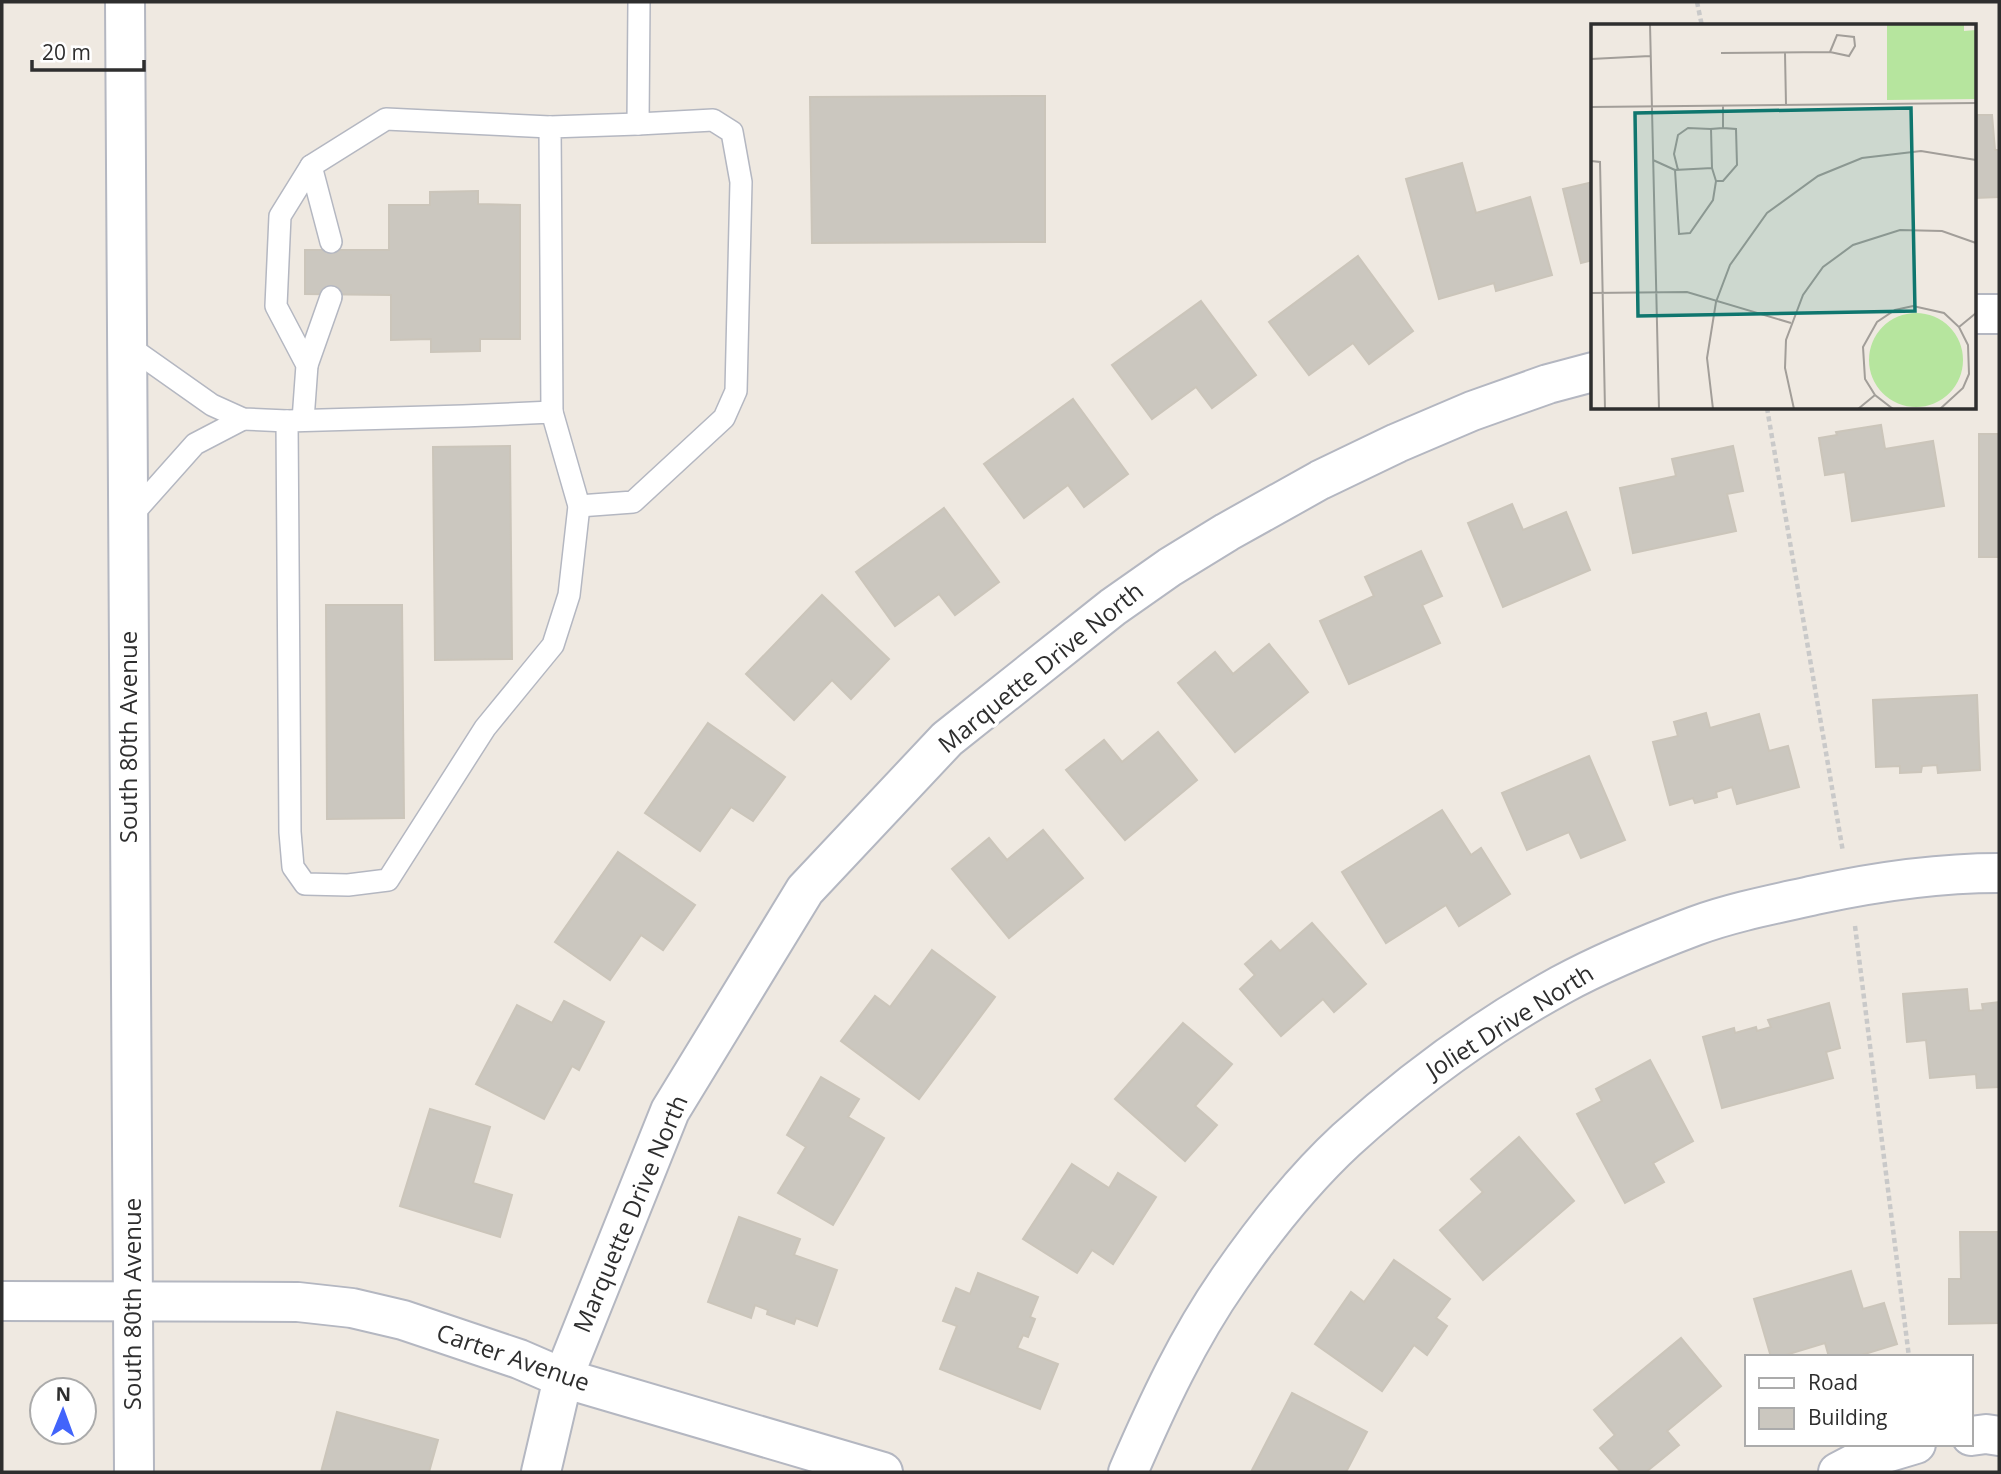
<svg xmlns="http://www.w3.org/2000/svg" width="2001" height="1474" font-family="'Open Sans',sans-serif">
<style>
.building{fill:#cbc7bf;stroke:#cbc5ba;stroke-width:2}
.lines{fill:none;stroke-linecap:round;stroke-linejoin:round}
.lane-casing{stroke:#b4b7c1;stroke-width:24}
.street-casing{stroke:#b4b7c1;stroke-width:42}
.secondary-casing{stroke:#b4b7c1;stroke-width:42}
.path{stroke:#c9c9c9;stroke-width:4.5;stroke-dasharray:5 3.5;stroke-linecap:butt}
.lane{stroke:#fff;stroke-width:21}
.street{stroke:#fff;stroke-width:38}
.secondary{stroke:#fff;stroke-width:38}
.labels{text-anchor:middle;stroke-width:7;stroke-linejoin:round;paint-order:stroke}
.street-label{font-size:24px;fill:#2e2e2e;stroke:#fff}
.inset-road{fill:none;stroke:#a29e99;stroke-width:2}
.view{fill:#0f766e;fill-opacity:0.15;stroke:#0f766e;stroke-width:3.5}
.inset-edge{fill:none;stroke:#2e2e2e;stroke-width:3.5}
</style>
<rect width="100%" height="100%" fill="#efe9e1"/>
<g class="building">
<polygon points="1045,96 1045,242 812,243 810,97"/>
<polygon points="1975,115 1992,115 1995,150 1999,150 1999,197 1975,198"/>
<polygon points="1462,163 1476,213 1530,197 1552,275 1496,291 1494,283 1439,299 1406,179"/>
<polygon points="1593,182 1593,260 1581,263 1563,189"/>
<polygon points="478,191 478,204 520,205 520,339 480,339 480,351 431,352 431,339 391,340 391,295 305,294 305,250 389,250 389,205 430,205 430,192"/>
<polygon points="1358,256 1413,331 1369,364 1353,343 1309,375 1269,322"/>
<polygon points="1201,301 1256,375 1212,408 1196,387 1152,419 1112,365"/>
<polygon points="1073,399 1128,474 1084,507 1068,485 1024,518 984,464"/>
<polygon points="1881,425 1885,449 1933,441 1944,506 1852,521 1845,472 1825,475 1819,438 1837,435 1836,432"/>
<rect x="1979" y="434" width="20" height="123"/>
<polygon points="510,446 512,659 435,660 433,447"/>
<polygon points="1733,446 1743,491 1727,494 1736,531 1633,553 1620,488 1676,476 1672,459"/>
<polygon points="1512,504 1523,530 1566,512 1590,570 1503,607 1468,523"/>
<polygon points="944,508 999,582 955,615 939,594 895,626 856,572"/>
<polygon points="1421,551 1442,596 1422,605 1440,643 1349,684 1320,621 1374,596 1365,577"/>
<polygon points="822,595 889,659 851,699 832,680 794,720 746,674"/>
<polygon points="326,605 402,605 404,818 327,819"/>
<polygon points="1269,644 1308,692 1235,752 1178,683 1215,652 1233,674"/>
<polygon points="1977,695 1980,770 1938,773 1937,765 1922,766 1921,772 1900,773 1900,766 1876,767 1873,700"/>
<polygon points="1706,713 1710,728 1759,714 1769,751 1788,746 1799,787 1737,804 1732,787 1716,792 1717,797 1695,803 1693,798 1670,805 1653,742 1678,736 1674,722"/>
<polygon points="708,723 785,777 753,821 731,807 700,851 645,813"/>
<polygon points="1158,732 1197,780 1125,840 1066,770 1104,740 1122,762"/>
<polygon points="1589,756 1625,840 1581,858 1569,832 1527,850 1502,793"/>
<polygon points="1442,810 1471,855 1481,848 1510,894 1459,926 1446,905 1386,943 1342,872"/>
<polygon points="1043,830 1083,878 1009,938 952,869 989,838 1007,860"/>
<polygon points="618,852 695,905 663,950 641,935 610,980 555,942"/>
<polygon points="1312,923 1366,984 1334,1012 1323,999 1281,1036 1240,989 1255,975 1245,964 1271,941 1280,951"/>
<polygon points="932,950 995,997 919,1099 841,1041 875,996 890,1007"/>
<polygon points="1967,989 1969,1011 1983,1010 1982,1004 1999,1002 1999,1087 1977,1088 1976,1074 1930,1078 1926,1040 1907,1042 1903,994"/>
<polygon points="564,1001 604,1022 579,1070 572,1066 544,1119 476,1084 517,1005 552,1023"/>
<polygon points="1829,1003 1840,1048 1826,1052 1833,1078 1722,1108 1703,1037 1734,1028 1735,1033 1756,1027 1757,1031 1771,1027 1768,1020"/>
<polygon points="1183,1023 1232,1064 1195,1106 1217,1125 1185,1161 1115,1099"/>
<polygon points="1650,1060 1693,1141 1653,1163 1664,1182 1625,1203 1577,1114 1602,1101 1596,1089"/>
<polygon points="821,1077 859,1099 848,1117 884,1138 833,1225 778,1193 806,1147 787,1135"/>
<polygon points="430,1109 490,1127 473,1183 512,1195 500,1237 400,1206"/>
<polygon points="1519,1137 1574,1201 1483,1280 1440,1230 1483,1192 1471,1179"/>
<polygon points="1072,1164 1109,1188 1118,1173 1156,1197 1113,1264 1092,1250 1077,1273 1023,1239"/>
<polygon points="739,1217 800,1239 794,1255 837,1270 817,1326 796,1318 794,1324 767,1314 768,1310 755,1305 751,1318 708,1302"/>
<polygon points="1960,1232 1999,1232 1999,1323 1949,1324 1949,1279 1961,1279"/>
<polygon points="1394,1260 1450,1299 1436,1318 1447,1326 1427,1355 1414,1345 1382,1391 1315,1344 1351,1292 1364,1302"/>
<polygon points="1851,1271 1863,1309 1884,1303 1897,1344 1855,1357 1829,1357 1825,1343 1779,1357 1771,1357 1754,1299"/>
<polygon points="978,1273 1038,1297 1030,1317 1035,1319 1028,1337 1023,1335 1017,1348 1058,1364 1040,1409 940,1369 957,1326 943,1321 956,1288 970,1294"/>
<polygon points="1681,1338 1721,1386 1667,1431 1679,1445 1646,1472 1621,1472 1600,1448 1615,1435 1594,1410"/>
<polygon points="1292,1393 1367,1432 1346,1472 1251,1472"/>
<polygon points="337,1412 438,1440 429,1472 321,1472"/>
</g>
<g class="lines">
<defs>
<g id="lane">
<polyline points="311,166 331,242"/>
<polyline points="127,345 212,405 243,419 287,421"/>
<polyline points="307,365 331,297"/>
<polygon points="552,412 579,506 569,595 553,645 485,728 388,880 348,885 305,884 293,867 290,832 287,421 463,416"/>
<polyline points="552,412 550,127 638,124"/>
<polyline points="303,420 307,365 276,306 280,216 311,166 386,119 550,127"/>
<polyline points="579,506 633,502 724,418 736,391 741,182 732,132 713,120 638,124 639,2"/>
<polyline points="130,517 195,444 243,419"/>
</g>
<g id="street">
<polyline points="1975,314 1999,314"/>
<polyline points="2,1301 298,1302 352,1308 403,1320 519,1359 563,1378 883,1472"/>
<polyline points="1971,1436 1986,1434 1999,1436"/>
<polyline points="541,1472 563,1378 670,1111 805,890 947,739 1113,607 1170,567 1227,532 1320,480 1397,443 1472,411 1548,384 1593,372"/>
<path d="M1128 1472C1157 1405 1188 1338 1230 1278 1262 1232 1305 1178 1346 1140 1411 1081 1483 1028 1561 985 1603 962 1650 943 1695 926 1733 912 1775 904 1815 895 1875 882 1937 873 1999 873"/>
<polyline points="1838,1472 1859,1461 1916,1444"/>
</g>
<polyline id="secondary" points="125,2 134,1472"/>
</defs>
<use href="#lane" class="lane-casing"/>
<use href="#street" class="street-casing"/>
<use href="#secondary" class="secondary-casing"/>
<g class="path">
<polyline points="1697,2 1702,26"/>
<polyline points="1767,408 1843,852"/>
<polyline points="1855,926 1909,1357"/>
</g>
<use href="#lane" class="lane"/>
<use href="#street" class="street"/>
<use href="#secondary" class="secondary"/>
</g>
<g class="labels">
<g class="street-label">
<text transform="translate(1041 668) rotate(-39)" y="8">Marquette Drive North</text>
<text transform="translate(129 737) rotate(-90)" y="8">South 80th Avenue</text>
<text transform="translate(1510 1022) rotate(-32)" y="8">Joliet Drive North</text>
<text transform="translate(631 1214) rotate(-67)" y="8">Marquette Drive North</text>
<text transform="translate(133 1304) rotate(-90)" y="8">South 80th Avenue</text>
<text transform="translate(513 1358) rotate(19)" y="8">Carter Avenue</text>
</g>
</g>
<g transform="translate(1591 24)">
<rect width="385" height="385" fill="#efe9e1"/>
<path d="M296 0H373V7L385 6V75L296 76ZM278 336a47 47 0 1 1 94 0a47 47 0 1 1-94 0Z" fill="#b6e59e"/>
<path class="inset-road" d="M59 0 68 385M130 29 239 28 258 32 264 22 263 13 246 11 239 28M194 29 195 81M0 35 59 32M0 83 385 79M62 136 84 146M0 137 9 138 14 385M121 144 120 105 132 104M87 146 83 130 87 111 97 104 120 105M125 157 121 144 84 146 88 210 99 209 122 176 125 157H132L146 141 145 105 132 104V81M0 269 96 268 200 299M368 303 385 289M122 385 116 334 125 278 139 241 176 189 227 152 271 134 330 127 385 136M203 385 194 344 195 316 212 271 232 243 262 221 309 206 351 207 385 219M267 385 284 371M302 385 284 371 274 355 272 323 286 298 304 286 322 282 353 289 368 303 377 321 378 350 372 364 349 385"/>
<path class="view" d="M320 84 324 287 47 292 44 89Z"/>
<rect width="385" height="385" class="inset-edge"/>
</g>
<rect width="2001" height="1474" fill="none" stroke="#2e2e2e" stroke-width="7"/>
<rect x="1745" y="1355" width="228" height="91" fill="#ffffff" stroke="#ababab" stroke-width="2"/>
<rect x="1759" y="1378" width="35" height="10" fill="#ffffff" stroke="#ababab" stroke-width="2"/>
<text x="1808" y="1390" font-size="21" fill="#2e2e2e">Road</text>
<rect x="1759" y="1408" width="35" height="21" fill="#cbc7bf" stroke="#ababab" stroke-width="2"/>
<text x="1808" y="1425" font-size="21" fill="#2e2e2e">Building</text>
<g transform="translate(63 1411) rotate(1)"><circle r="33" fill="#ffffff" stroke="#ababab" stroke-width="2"/>
<path d="M0-5L12 26L0 18L-12 26Z" fill="#4264fb"/>
<text y="-10" font-size="19" font-weight="bold" text-anchor="middle" fill="#2e2e2e">N</text>
</g>
<path d="M32 60v10h112v-10" fill="none" stroke="#2e2e2e" stroke-width="3.5"/>
<text x="42" y="60" font-size="21" fill="#2e2e2e" stroke="#ffffff" stroke-width="5" paint-order="stroke">20 m</text>
</svg>
